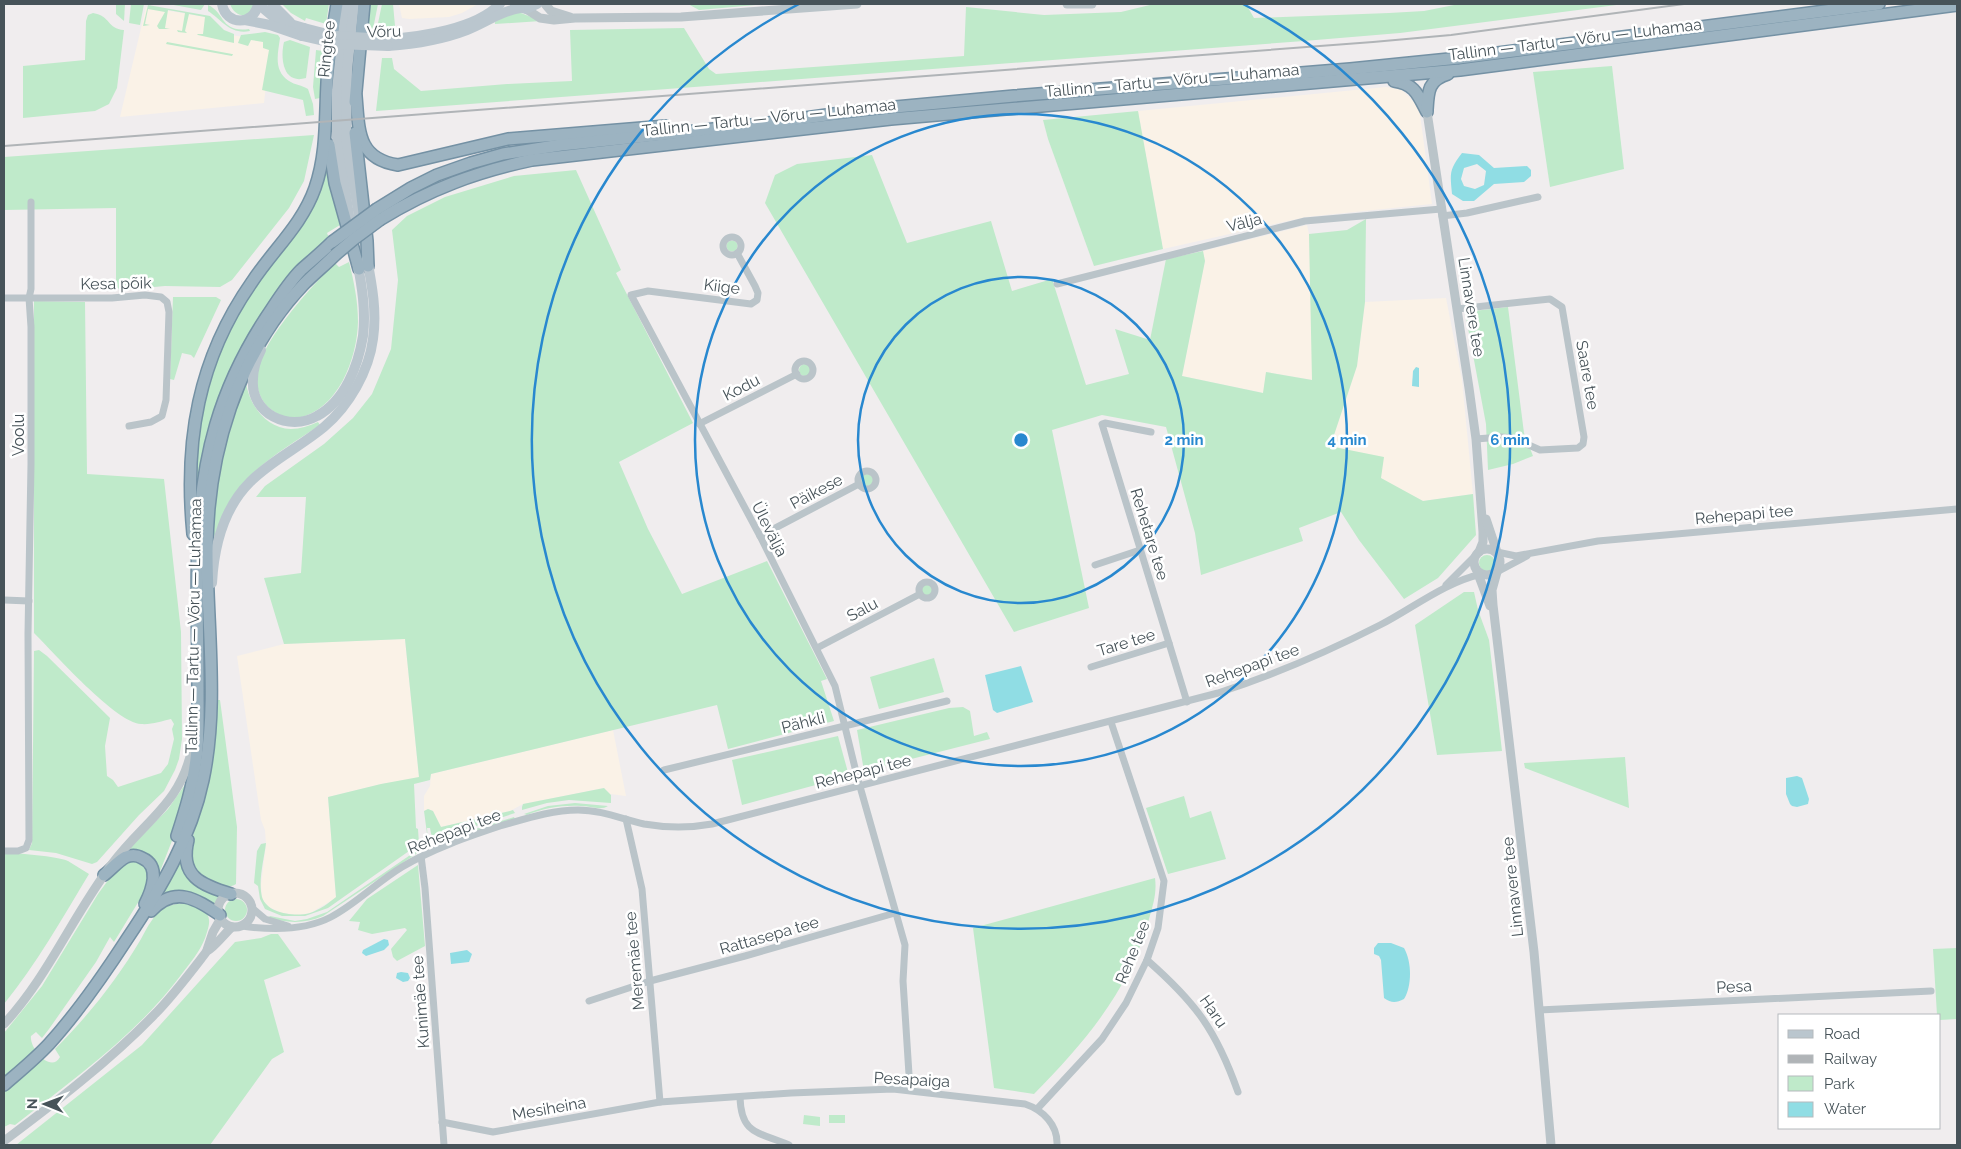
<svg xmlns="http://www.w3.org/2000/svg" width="1961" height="1149" font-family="Raleway,sans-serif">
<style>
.commercial{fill:#faf2e7}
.green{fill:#bfeaca}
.water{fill:#90dde4;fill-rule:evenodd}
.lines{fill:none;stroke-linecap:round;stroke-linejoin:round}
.trunk-casing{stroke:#7491a4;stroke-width:14}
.minor{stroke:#bac4c9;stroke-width:7}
.tertiary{stroke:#bac4c9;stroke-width:9}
.secondary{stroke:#bac6ce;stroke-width:10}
.trunk{stroke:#9cb3c1;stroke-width:11}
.rail{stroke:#b0b4b7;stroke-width:2}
.trunk-bridge-casing{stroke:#7491a4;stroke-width:14;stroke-linecap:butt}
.secondary-bridge{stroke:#bac6ce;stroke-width:10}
.trunk-bridge{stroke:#9cb3c1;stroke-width:11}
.ring{fill:none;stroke:#2888cf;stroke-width:2.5}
.labels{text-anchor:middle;stroke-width:5;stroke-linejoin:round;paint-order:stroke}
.street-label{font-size:16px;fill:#475359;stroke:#fff}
.centre{fill:#2888cf;stroke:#fff;stroke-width:2.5}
.ring-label{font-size:15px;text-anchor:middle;font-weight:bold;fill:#2888cf;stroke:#fff;stroke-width:5;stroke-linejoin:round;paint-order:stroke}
</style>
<rect width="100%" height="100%" fill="#f0edee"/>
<g class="commercial">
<polygon points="399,4 478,4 462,13 449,17 409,19 402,18"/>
<polygon points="146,7 205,17 224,34 271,41 264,103 120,117"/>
<polygon points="1386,87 1402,90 1419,107 1432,204 1306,217 1163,249 1138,111"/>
<polygon points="1307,225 1309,234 1313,380 1266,372 1264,393 1182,376 1205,261 1203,251"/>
<polygon points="1446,298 1462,380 1473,494 1423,501 1381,479 1334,447 1332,441 1357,366 1365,302"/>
<polygon points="405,639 419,778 381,784 328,797 336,898 310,913 298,915 282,913 269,907 262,899 261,885 266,844 265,830 261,820 237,656 284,644"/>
<polygon points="613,730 626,796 610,794 604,788 523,804 510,811 441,827 433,811 428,809 424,811 424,796 430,786 431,774"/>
</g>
<g class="green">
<polygon points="116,4 125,4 124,21 116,14"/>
<polygon points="131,4 144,4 140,25 129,23"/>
<polygon points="168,4 205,4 201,10"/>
<path d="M230 4H254C250 20 235 18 230 4Z"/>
<polygon points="282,4 329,4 326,24 306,18 305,21 291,13"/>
<polygon points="370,4 378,4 373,29 365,28"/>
<polygon points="382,4 393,4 395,26 391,31 388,31 387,28 377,28"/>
<polygon points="688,4 767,4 699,10"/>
<polygon points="1154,4 1246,4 1254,18 1389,13 1424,11 1459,4 1624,4 1400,33 1304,41 376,111 382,58 392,58 394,69 421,91 507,84 572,81 570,30 684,28 709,69 716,74 964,56 966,7 1044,15 1121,12"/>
<polygon points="148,5 210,16 224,30 234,34 234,43 198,35 197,34 203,34 205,17 189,14 185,31 187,33 178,32 177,30 182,31 185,13 168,10 165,28 170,29 159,29 157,26 165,12 148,9 145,24 150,25 143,26"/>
<path d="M208 5C225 12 220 33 249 29L250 31C230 35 222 20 208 11Z"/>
<polygon points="513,12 521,13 541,21 495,24 495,22"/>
<path d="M93 13C111 16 107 29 124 30L117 88 109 104 95 111 23 118V66L85 60 86 21 88 15Z"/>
<path d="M265 32 278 35 280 38C278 53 273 71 289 81 295 85 302 85 308 89L313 104 314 115 306 116 303 100 262 90 269 50 263 48V42L251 40 248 46 238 43 241 35Z"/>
<path d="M290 40 310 47 306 78C283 85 280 58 284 42Z"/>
<polygon points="167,42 232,54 233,54 232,56 166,44"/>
<polygon points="316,50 323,51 320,98 315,99 313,87"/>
<polygon points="1612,66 1624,169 1550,187 1533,72"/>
<polygon points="1138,111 1163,249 1094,266 1048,139 1043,120"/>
<polygon points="314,135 304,181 289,208 232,280 220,287 165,286 121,290 116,287 116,208 4,210 4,157"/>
<polygon points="872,155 907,243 991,221 1012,291 1052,279 1086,385 1129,374 1115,329 1150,340 1166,259 1203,251 1205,261 1182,376 1263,393 1266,372 1312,380 1309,234 1347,230 1366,219 1365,302 1357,366 1332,441 1334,447 1384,457 1381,478 1423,501 1473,494 1476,535 1438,578 1404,599 1359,540 1341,512 1299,528 1303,541 1201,575 1195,533 1166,427 1102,415 1052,430 1089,608 1014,632 765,203 775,175 797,164"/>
<path d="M326 161 340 225 327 233 329 238C309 259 288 280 270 303 226 361 211 419 196 489L195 455 205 389 232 318 287 243Z"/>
<path d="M576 170 621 270 616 273 693 423 619 462 648 529 682 594 767 561 827 679 821 681 834 721 728 749 717 705 431 774 430 780 414 784 416 828 418 829 419 844 328 908 305 916H282L265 909 260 899 258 886 254 883 257 851 261 844 266 843C264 860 258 880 262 897 267 914 296 917 310 913 319 910 329 903 336 897L328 797 381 784 419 777 405 639 284 644 264 578 301 573 306 497H256L265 486 324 444 353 418 372 394 391 349 398 280 392 230 407 216 445 197 514 176Z"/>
<circle cx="732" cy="246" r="5.5"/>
<path d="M349 262C354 282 358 301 358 322 357 359 338 410 298 418 287 420 274 413 267 406 259 397 256 386 257 374 261 341 311 287 335 263L339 267Z"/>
<polygon points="173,297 216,297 221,300 194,358 191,355 182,353 174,380 170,379"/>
<path d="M34 301 85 302 87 474 164 479 181 632 182 739 179 759 175 770 164 791 139 815 97 862 92 864 56 853 29 850 32 843 34 651 39 650 47 656 110 718 105 746 107 776 113 780 118 787 161 773 168 764 174 739 172 729 174 724 171 719C162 721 151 725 141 724 116 723 54 653 34 633Z"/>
<polygon points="1508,307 1524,433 1533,456 1513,464 1488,470 1486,424 1465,312"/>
<circle cx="805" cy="370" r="6"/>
<path d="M246 382C249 405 266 428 291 429 300 429 309 426 318 422L320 425C286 448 245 470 226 508 220 519 216 532 212 544L213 504 227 434Z"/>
<circle cx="867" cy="480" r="6"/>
<circle cx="1487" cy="563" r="8"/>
<circle cx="927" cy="590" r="6"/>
<polygon points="1464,592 1474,592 1478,610 1489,640 1502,751 1437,755 1415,625"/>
<polygon points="934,658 944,692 879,709 870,677"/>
<path d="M216 700H220L237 827 236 884C220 894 193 873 191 856 189 839 203 806 208 788 214 759 216 729 216 700Z"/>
<polygon points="963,707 970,711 974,736 987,732 990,739 864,771 857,730 949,708"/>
<polygon points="838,736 849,776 742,805 732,760"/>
<polygon points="1625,757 1629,808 1525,768 1524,763"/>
<polygon points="186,783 175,833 159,874 127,851 168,809"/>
<polygon points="604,788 611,795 611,803 569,800 547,803 522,810 522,807 523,804"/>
<polygon points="1184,796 1190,818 1211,811 1226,859 1168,874 1146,808"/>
<path d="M575 803 608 806C601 811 590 806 581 806 562 805 544 808 527 815L524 814 548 806Z"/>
<polygon points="428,809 433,811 441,827 510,811 513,810 515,813 436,839 432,839 430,828 427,828 428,841 424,811"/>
<polygon points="514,817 515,819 440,844 431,843"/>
<path d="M419 849 416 854 323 916C304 924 288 923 268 918L270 916 295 921 307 919 327 912Z"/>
<path d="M4 853C17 853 57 856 68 861 75 865 82 870 89 874 62 919 37 963 4 1004Z"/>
<path d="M181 857 203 889 220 896 215 905C195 889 184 892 161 897Z"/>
<path d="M133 861H137L146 867 148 882 145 891 114 942 110 937 96 962 49 1029 42 1038 36 1032 31 1036C29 1048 51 1074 60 1057L55 1049C88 1016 117 980 141 939 147 928 154 913 166 907 178 902 190 902 202 909 211 915 210 923 207 932 203 947 194 958 184 971 139 1033 75 1078 15 1125L10 1124 4 1127V1033L42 986 98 894 109 879 123 866Z"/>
<polygon points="418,865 425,946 397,961 393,957 391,949 407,930 405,928 372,934 358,930 360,922 349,921 367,899"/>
<path d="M1155 878C1157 893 1153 905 1149 919 1129 991 1085 1042 1034 1094L994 1088 973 928Z"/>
<circle cx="236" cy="910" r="11"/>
<polygon points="271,934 278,934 301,966 264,980 284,1052 272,1059 210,1145 16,1145 142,1045 235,942 261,938"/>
<polygon points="1957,948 1957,1019 1940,1020 1940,1015 1937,1015 1933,949"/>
<polygon points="804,1115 820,1117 820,1126 803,1124"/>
<rect x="829" y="1115" width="16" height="8"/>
</g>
<g class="water">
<path d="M1462 153 1479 155 1494 168 1527 166 1531 170V176L1524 182 1494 184 1474 201H1463L1452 194C1450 173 1449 170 1462 153ZM1477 164 1486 171 1484 185 1475 189 1464 186 1461 179 1464 168Z"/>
<polygon points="1416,367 1419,368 1419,387 1412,386 1413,371"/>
<polygon points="1021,666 1033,702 997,713 993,710 985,675"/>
<polygon points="1797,776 1802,778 1809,799 1808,804 1797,807 1792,806 1790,804 1786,794 1786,778"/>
<polygon points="384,939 388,940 389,945 384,950 366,956 362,953 363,950"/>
<path d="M1378 943H1391L1404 948C1412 962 1412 986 1404 999 1396 1003 1391 1003 1384 998L1381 960 1379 956 1374 954V948Z"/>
<polygon points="467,950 472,954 469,962 451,964 450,953"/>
<polygon points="401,972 408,973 410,978 408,981 403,982 396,978 397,973"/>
</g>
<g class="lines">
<defs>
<g id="trunk">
<path d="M1394 81C1415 84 1418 95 1427 112"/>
<path d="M356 96C359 130 357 159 398 165L508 139 666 126"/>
<polyline points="355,102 364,4"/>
<path d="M1427 110C1428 92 1428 80 1448 74"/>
<polyline points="355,133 367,241 368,266"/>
<polyline points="329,145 335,183 359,269"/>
<polyline points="377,209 411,188 437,175 471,163 503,154 561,145 761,124 863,110 1014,96 1350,69 1459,58 1879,4"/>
<path d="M381 219C430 189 476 172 532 160L891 119 1460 70 1957 5"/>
<path d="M193 534C184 441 198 359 252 282 273 250 302 225 315 188 327 154 325 118 327 83 328 56 333 30 337 4"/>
<path d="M177 836C185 811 193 786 196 759 199 736 198 711 198 687 198 638 196 589 198 540 202 456 219 390 265 319 276 303 287 284 301 270 311 261 322 252 332 242"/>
<path d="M188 840C179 876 201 885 231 894"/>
<path d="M104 875C111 870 118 861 126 857 131 855 137 855 142 858 161 866 152 890 145 904"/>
<path d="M151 911C175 885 196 899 220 915"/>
<path d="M4 1085C19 1072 35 1059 49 1044 78 1012 103 976 127 939 160 890 191 838 203 780 219 705 207 626 207 551 207 455 237 354 304 284 314 274 325 265 335 255"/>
</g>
</defs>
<use href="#trunk" class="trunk-casing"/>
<g class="minor">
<polyline points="1442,216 1467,213 1538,197"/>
<circle cx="732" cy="246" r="9"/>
<polyline points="737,253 755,286 758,293 757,300 751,304 648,291 631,295 760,536 835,686 857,776 905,945 903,981 910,1090"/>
<polyline points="1057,284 1305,221 1441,209"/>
<polyline points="4,298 112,298 145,295 161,297 167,302 169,312 166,400 162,416 151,422 129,426"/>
<polyline points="1457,309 1550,299 1562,307 1584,437 1583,444 1578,448 1540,450 1513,438 1501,437 1476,439"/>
<circle cx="804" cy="370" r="9"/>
<polyline points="699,424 797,374"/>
<polyline points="1151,432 1105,423 1102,424 1187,702"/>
<circle cx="867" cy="480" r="9"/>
<polyline points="760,536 859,484"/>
<polyline points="1497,552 1516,556 1598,541 1957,509"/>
<polyline points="1095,565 1140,550"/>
<polyline points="1497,572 1527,556"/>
<circle cx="927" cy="590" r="8"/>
<polyline points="1446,585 1479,552"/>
<polyline points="4,600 29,601"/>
<polyline points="817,648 920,594"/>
<polyline points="1091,667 1169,643"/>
<polyline points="664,770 947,701"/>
<polyline points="626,819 642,889 660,1102"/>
<polyline points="4,851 18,851 26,848 29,840 28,634 31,464 31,327 29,298 31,289 31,202"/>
<polyline points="421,856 425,888 444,1145"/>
<polyline points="252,908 265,919 288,926"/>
<path d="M242 926C270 930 304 931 331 917 356 904 377 882 402 867 432 849 467 837 500 826 525 819 551 810 578 810 601 810 622 819 644 824 667 828 690 828 712 824L1218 693C1274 675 1327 652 1380 625 1413 608 1445 582 1482 574"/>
<path d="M1147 960C1196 1003 1216 1030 1238 1092"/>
<polyline points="589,1001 650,981 745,956 895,913"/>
<polyline points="1539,1010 1931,991"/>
<path d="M740 1097C741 1136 760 1132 789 1145"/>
<polyline points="1038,1108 1102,1039 1126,1003 1147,960 1158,928 1164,881 1111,722"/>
<path d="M442 1122 493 1132 660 1102 791 1093 893 1089 1025 1104C1043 1110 1058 1125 1057 1145"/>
</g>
<g class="tertiary">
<polyline points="545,4 551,11 570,17"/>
<polyline points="1067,4 1092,4"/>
<polyline points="526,9 540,18 554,20 575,18 681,17 857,4"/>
<polyline points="1427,112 1469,388 1476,439 1483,532 1483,542 1479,552"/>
<polyline points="1486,519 1497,552"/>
<circle cx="1487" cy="562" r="13"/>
<polyline points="1477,571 1490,606"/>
<polyline points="1497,572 1492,590 1493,605 1534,952 1551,1145"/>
<circle cx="235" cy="910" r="17"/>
<polyline points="207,950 213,932 221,918"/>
<path d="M4 1024C48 977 73 915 112 864 144 821 181 804 192 748"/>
<path d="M4 1141C56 1102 108 1062 153 1016 173 996 190 973 207 951 214 948 225 933 232 927"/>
</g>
<g class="secondary">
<path d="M222 4C226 26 254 26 258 4"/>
<polyline points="258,4 277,20 304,28"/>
<polyline points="272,4 290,22"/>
<polyline points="346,4 337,90 337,137 350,222"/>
<polyline points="354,4 347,70 346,139 361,228"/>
<polyline points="515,6 526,9 537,4"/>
<polyline points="245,20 270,25 302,36"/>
<path d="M387 39C421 37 476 29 500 4"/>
<path d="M388 46C415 44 441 40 467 30 485 23 501 11 520 8"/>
<path d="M261 350C257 358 253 370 253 379 250 414 289 432 317 416 345 401 358 366 363 336 366 311 362 286 357 261"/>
<path d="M212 583C214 547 224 508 250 482 272 460 300 447 324 427 349 406 369 371 373 339 377 312 372 285 367 259"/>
</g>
<use href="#trunk" class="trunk"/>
<polyline class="rail" points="4,146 1373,42 1451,35 1684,4"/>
<defs>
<g id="trunk-bridge">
<polyline points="332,242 377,209"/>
<polyline points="335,255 354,239 381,219"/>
</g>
</defs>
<use href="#trunk-bridge" class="trunk-bridge-casing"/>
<g class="secondary-bridge">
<polyline points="304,28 335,36 387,39"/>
<polyline points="302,36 337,44 388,46"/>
</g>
<use href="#trunk-bridge" class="trunk-bridge"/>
</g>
<g class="ring">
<circle cx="1021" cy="440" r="163"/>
<circle cx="1021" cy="440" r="326"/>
<path d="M1243 4A489 489 0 1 1 799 4"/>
</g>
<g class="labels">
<g class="street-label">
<text transform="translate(384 31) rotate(-2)" y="6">Võru</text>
<text transform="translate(1575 39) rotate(-7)" y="6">Tallinn — Tartu — Võru — Luhamaa</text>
<text transform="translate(326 49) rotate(-84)" y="6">Ringtee</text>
<text transform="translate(1172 80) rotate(-5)" y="6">Tallinn — Tartu — Võru — Luhamaa</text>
<text transform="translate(769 117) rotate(-6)" y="6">Tallinn — Tartu — Võru — Luhamaa</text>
<text transform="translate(1244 222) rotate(-14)" y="6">Välja</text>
<text transform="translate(116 283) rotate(-1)" y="6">Kesa põik</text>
<text transform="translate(722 286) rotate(7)" y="6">Kiige</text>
<text transform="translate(1472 307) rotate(81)" y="6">Linnavere tee</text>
<text transform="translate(1588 375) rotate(80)" y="6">Saare tee</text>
<text transform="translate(741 387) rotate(-27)" y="6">Kodu</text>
<text transform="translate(18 435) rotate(-90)" y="6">Voolu</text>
<text transform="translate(816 491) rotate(-28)" y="6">Päikese</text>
<text transform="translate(1744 514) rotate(-5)" y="6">Rehepapi tee</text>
<text transform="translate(770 529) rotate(63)" y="6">Ülevälja</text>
<text transform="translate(1150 534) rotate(73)" y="6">Rehetare tee</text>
<text transform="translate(862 609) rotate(-28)" y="6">Salu</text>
<text transform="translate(193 626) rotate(-89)" y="6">Tallinn — Tartu — Võru — Luhamaa</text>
<text transform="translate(1126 642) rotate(-17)" y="6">Tare tee</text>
<text transform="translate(1252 665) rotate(-20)" y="6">Rehepapi tee</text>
<text transform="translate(803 722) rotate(-14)" y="6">Pähkli</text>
<text transform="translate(863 771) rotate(-14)" y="6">Rehepapi tee</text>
<text transform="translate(454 831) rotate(-21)" y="6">Rehepapi tee</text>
<text transform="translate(1512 887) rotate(-96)" y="6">Linnavere tee</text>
<text transform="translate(769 935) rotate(-16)" y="6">Rattasepa tee</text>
<text transform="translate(1132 952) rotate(-68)" y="6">Rehe tee</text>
<text transform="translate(634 961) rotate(-95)" y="6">Meremäe tee</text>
<text transform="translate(1734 986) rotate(-3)" y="6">Pesa</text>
<text transform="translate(420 1002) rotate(-94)" y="6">Kunimäe tee</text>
<text transform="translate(1214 1011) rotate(55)" y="6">Haru</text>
<text transform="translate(912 1079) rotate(3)" y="6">Pesapaiga</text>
<text transform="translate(549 1108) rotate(-10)" y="6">Mesiheina</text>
</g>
</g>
<circle cx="1021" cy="440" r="8" class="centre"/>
<g class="ring-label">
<text x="1184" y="445">2 min</text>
<text x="1347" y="445">4 min</text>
<text x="1510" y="445">6 min</text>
</g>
<rect width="1961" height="1149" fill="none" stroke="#475359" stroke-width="10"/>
<rect x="1778" y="1014" width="162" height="115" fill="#ffffff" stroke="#b5babd"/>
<rect x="1788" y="1030" width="25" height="8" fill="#bac6ce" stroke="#b5babd"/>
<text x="1824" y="1039" font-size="15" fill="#475359">Road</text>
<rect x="1788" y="1055" width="25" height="8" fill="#b0b4b7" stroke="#b5babd"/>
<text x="1824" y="1064" font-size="15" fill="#475359">Railway</text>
<rect x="1788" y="1076" width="25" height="15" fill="#bfeaca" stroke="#b5babd"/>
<text x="1824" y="1089" font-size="15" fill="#475359">Park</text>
<rect x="1788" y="1102" width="25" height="15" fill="#90dde4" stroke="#b5babd"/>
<text x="1824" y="1114" font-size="15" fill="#475359">Water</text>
<g transform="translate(45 1104) rotate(271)" stroke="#ffffff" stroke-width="4" paint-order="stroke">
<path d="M0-4L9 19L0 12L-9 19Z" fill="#475359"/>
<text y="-8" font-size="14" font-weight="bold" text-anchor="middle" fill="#475359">N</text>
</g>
</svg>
